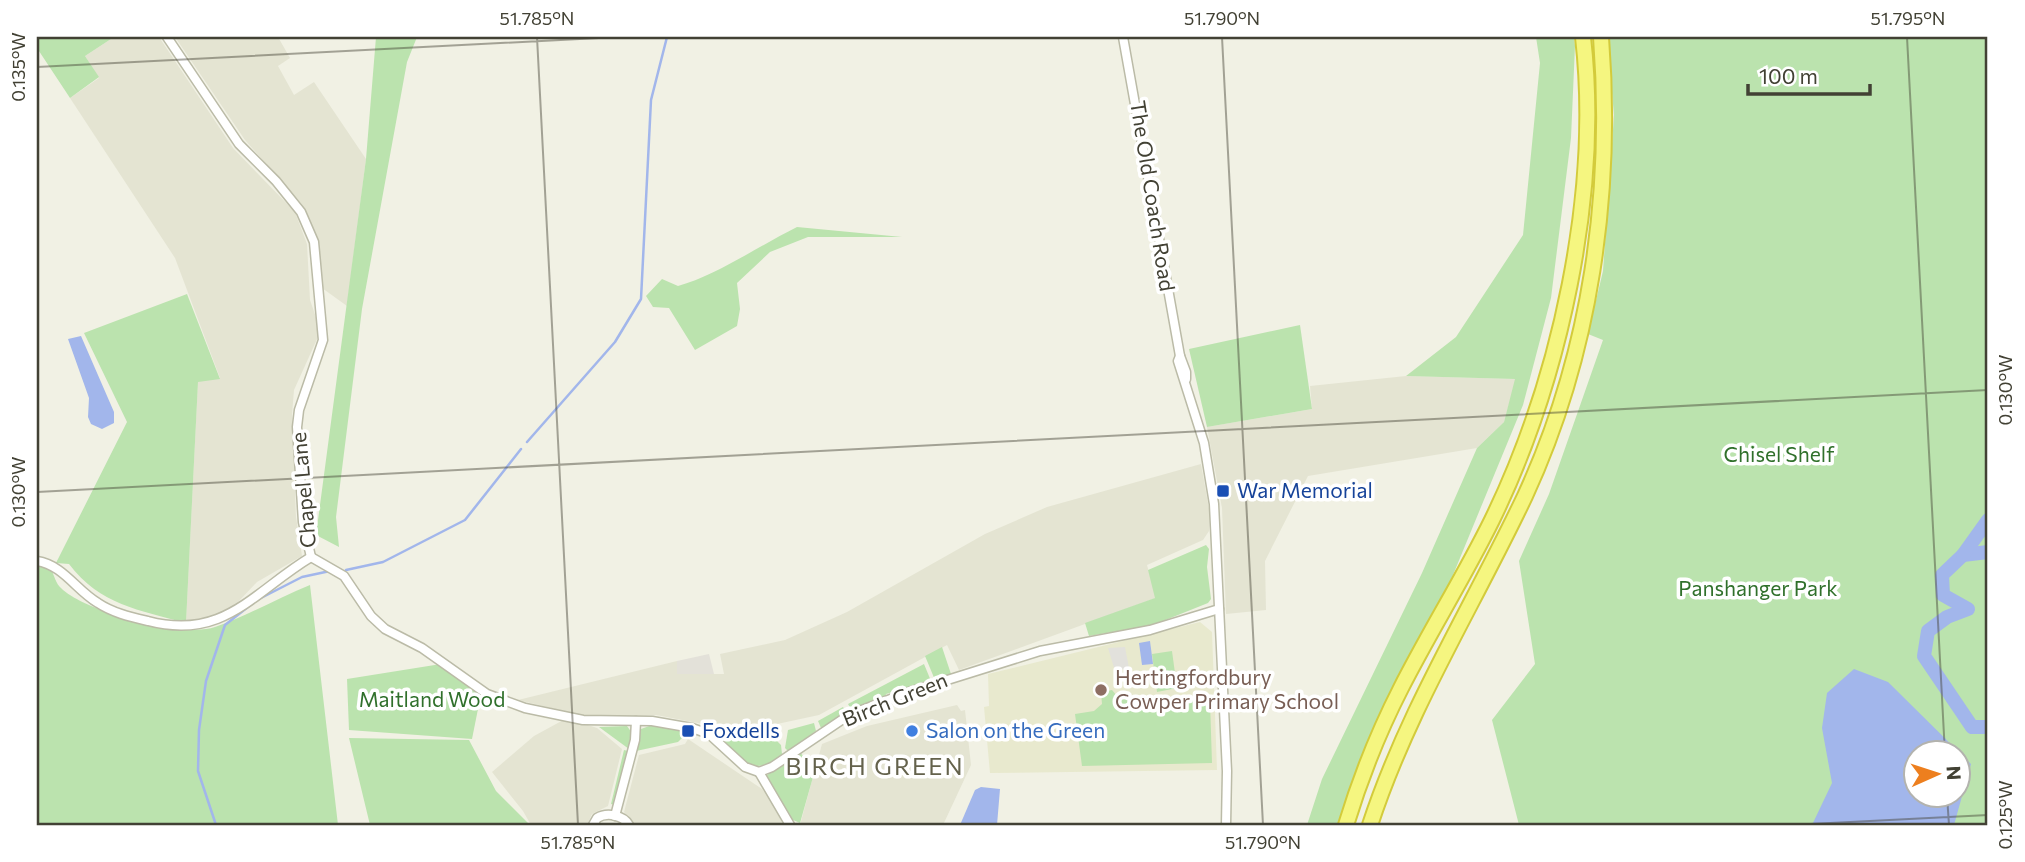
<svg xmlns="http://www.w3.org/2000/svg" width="2025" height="862" font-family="Commissioner,sans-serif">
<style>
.residential{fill:#e4e4d2}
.industrial{fill:#e3e1d9}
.education{fill:#e8e9ce}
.green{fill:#bbe3ae;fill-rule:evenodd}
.parking{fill:#e2e1dc}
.water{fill:#a2b6eb;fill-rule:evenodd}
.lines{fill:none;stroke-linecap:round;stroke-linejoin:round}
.stream{stroke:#a2b6eb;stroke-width:2.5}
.river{stroke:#a2b6eb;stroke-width:14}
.minor-casing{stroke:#bbbba7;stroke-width:11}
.trunk-casing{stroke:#d3cb3b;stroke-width:18}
.minor{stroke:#fff;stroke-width:8}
.trunk{stroke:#f5f680;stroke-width:14}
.ticks{fill:none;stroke:#424134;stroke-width:2;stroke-opacity:0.45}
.transit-dot{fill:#1a4fb4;stroke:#fff;stroke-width:2.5}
.education-dot{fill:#8d6e63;stroke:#fff;stroke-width:2.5}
.shop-dot{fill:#3f7fe0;stroke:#fff;stroke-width:2.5}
.labels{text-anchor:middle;stroke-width:7;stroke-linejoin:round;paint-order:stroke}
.street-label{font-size:21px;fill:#424134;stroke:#fff}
.park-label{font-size:21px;fill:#30702b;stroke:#fff}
.transit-label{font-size:21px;fill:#164399;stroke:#fff;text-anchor:start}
.education-label{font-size:21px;fill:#785e54;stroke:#fff;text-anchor:start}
.shop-label{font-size:21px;fill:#366cbe;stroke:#fff;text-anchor:start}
.quarter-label{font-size:24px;letter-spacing:2px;fill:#64624c;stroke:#fff}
.neatline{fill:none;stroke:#424134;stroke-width:2.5}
.ticks-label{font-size:18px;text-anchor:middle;fill:#424134}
</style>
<rect width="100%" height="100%" fill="#f1f1e4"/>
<g class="residential">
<polygon points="114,37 159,37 233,148 295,212 307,244 310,300 319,326 318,337 294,390 292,415 296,517 302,556 257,582 239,601 210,622 186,623 198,381 220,378 175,258 70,98 99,78 85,56"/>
<polygon points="175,37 278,37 290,58 278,66 294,95 314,82 366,159 347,306 322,288 319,241 301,203 245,140"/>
<polygon points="1406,376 1516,379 1504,422 1477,448 1308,476 1265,561 1266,610 1226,614 1222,508 1207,427 1312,409 1310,386"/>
<polygon points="1201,464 1210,514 1209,531 1203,540 1147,565 1156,598 959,670 947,645 819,715 758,728 724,728 656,715 597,719 518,700 677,661 677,674 724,674 720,654 785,640 847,612 985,534 1047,507"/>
<polygon points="957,705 961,711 965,710 971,765 943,825 800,825 822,744 867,726"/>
<polygon points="567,718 597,728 622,749 608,806 592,814 587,825 531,825 523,811 492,772 534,736"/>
<polygon points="688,739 762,789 773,802 783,825 635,825 624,812 639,755 685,744"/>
</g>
<polygon class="industrial" points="709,654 714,674 677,674 677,661"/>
<polygon class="education" points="1200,622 1212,632 1217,770 990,773 984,707 989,706 988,674"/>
<g class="green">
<polygon points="37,37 114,37 85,56 99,77 70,98 37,48"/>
<polygon points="376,37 417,37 407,62 362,309 336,517 339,547 316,535 366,159"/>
<polygon points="1536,37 1574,37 1575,46 1571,138 1551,298 1523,405 1453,575 1355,775 1340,825 1307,825 1322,779 1422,573 1477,448 1504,422 1515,379 1406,376 1456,337 1523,235 1540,63"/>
<path d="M1607 37H1988V825H1519L1492 720 1535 664 1519 561 1549 494 1603 340 1588 334 1603 271 1614 115ZM1916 754H1958V796H1916Z"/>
<path d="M797 227 902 237H808L770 252 737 283 740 309 737 326 695 350 669 308 653 307 646 296 662 279 678 286C717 275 759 246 797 227Z"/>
<path d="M187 294 220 379 198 382 186 623C139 610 100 605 69 564L56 563 127 422 84 333Z"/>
<polygon points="1300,325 1312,409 1207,427 1189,349"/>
<polygon points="1206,545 1209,549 1207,567 1211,599 1208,603 1153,625 1089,636 1085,623 1155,598 1148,570"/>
<path d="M37 564 51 569C54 575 56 584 61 588 85 612 183 638 215 627 247 616 278 598 310 585L338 825H37Z"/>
<polygon points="942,647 951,674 935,680 925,656"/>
<polygon points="1172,651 1177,688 1157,692 1152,654"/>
<polygon points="441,664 481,694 472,739 349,730 347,679"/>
<polygon points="924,664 931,681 886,694 885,698 852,711 848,704"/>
<path d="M1112 690 1117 696C1130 694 1137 700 1149 701 1169 704 1185 698 1210 702L1212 763 1082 766 1075 714 1094 711 1102 704 1101 692Z"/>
<polygon points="843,707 847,713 821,728 818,721"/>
<polygon points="814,723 816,731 788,751 785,748 788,730"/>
<polygon points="652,725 688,732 678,742 636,751 641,729"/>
<polygon points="627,726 632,733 629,749 599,727"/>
<polygon points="717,732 742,735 769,733 781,745 782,754 769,764 752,767 719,739"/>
<polygon points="349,738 469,740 496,791 530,825 370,825"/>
<polygon points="624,750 628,751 615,805 611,804"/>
<polygon points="799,751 815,770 800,823 793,820 766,782 766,776"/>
</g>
<polygon class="parking" points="1125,647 1129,668 1115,671 1108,648"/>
<g class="water">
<polygon points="81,336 114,412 114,423 102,429 91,424 88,417 89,398 68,339"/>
<polygon points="1150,641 1153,664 1142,665 1139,643"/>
<path d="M1854 669 1888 682 1971 764 1954 825H1812L1832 783 1822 728 1827 693ZM1916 754H1958V796H1916Z"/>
<polygon points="981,787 1000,789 997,825 960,825 975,790"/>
</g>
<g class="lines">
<g class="stream">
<polyline points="527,442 615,342 641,299 651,100 667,37"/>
<polyline points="346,570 383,562 465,520 521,449"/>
<polyline points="259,599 302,577 330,571"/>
<polyline points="216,825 198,771 199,730 206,681 225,625 253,603"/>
</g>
<g class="river">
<polyline points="1988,552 1963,555 1942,575 1943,595 1968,609 1947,617 1928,631 1924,656 1972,727 1988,727"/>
<polyline points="1963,555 1988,520"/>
</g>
<defs>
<g id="minor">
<polyline points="167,37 239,144 276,181 301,212 314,242 323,340 299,410 297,427 303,522 311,557"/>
<polyline points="1123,37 1180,356 1178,361 1204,443 1214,504 1227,771 1226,825"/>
<polyline points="1180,356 1186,372 1186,379"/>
<polyline points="311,557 344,576 371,616 385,629 422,648 487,694 525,708 583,720 652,721 692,728 709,734 745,767 759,772 772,767 849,715 909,692 1040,651 1150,630 1219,609"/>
<path d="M37 561C63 565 76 590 98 603 113 613 131 617 148 621 224 641 253 592 311 557"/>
<polyline points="759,772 790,825"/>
<polyline points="615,816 635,740 636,721"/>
<path d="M593 825 597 818C607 812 623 815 629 825"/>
</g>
<g id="trunk">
<path d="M1346 825C1360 779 1379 731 1401 688 1430 631 1464 577 1492 520 1560 380 1601 193 1583 37"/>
<path d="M1370 825C1408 709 1473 606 1525 496 1591 353 1613 193 1601 37"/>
</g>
</defs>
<use href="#minor" class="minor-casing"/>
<use href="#trunk" class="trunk-casing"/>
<use href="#minor" class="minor"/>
<use href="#trunk" class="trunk"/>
</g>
<path class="ticks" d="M537 37 578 825M1222 37 1263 825M1907 37 1945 754M37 67 618 37M37 492 1988 390M1947 796 1949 825M1791 825 1988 815"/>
<g class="transit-dot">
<rect x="1216" y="484" width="14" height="14" rx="3.5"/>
<rect x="681" y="724" width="14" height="14" rx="3.5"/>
</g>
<circle class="education-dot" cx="1101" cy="690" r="7"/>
<circle class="shop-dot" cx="912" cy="731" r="7"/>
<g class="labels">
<g class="street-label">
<text transform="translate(1152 196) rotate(81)" y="7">The Old Coach Road</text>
<text transform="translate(304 490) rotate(-95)" y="7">Chapel Lane</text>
<text transform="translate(895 700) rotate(-22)" y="7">Birch Green</text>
</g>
<g class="park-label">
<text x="1779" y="462">Chisel Shelf</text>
<text x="1758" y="596">Panshanger Park</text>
<text x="432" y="707">Maitland Wood</text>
</g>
<g class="transit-label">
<text x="1237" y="498">War Memorial</text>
<text x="702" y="738">Foxdells</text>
</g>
<g class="education-label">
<text x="1115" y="685">Hertingfordbury<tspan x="1115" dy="24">Cowper Primary School</tspan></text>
</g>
<g class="shop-label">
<text x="926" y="738">Salon on the Green</text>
</g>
<g class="quarter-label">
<text x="875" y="775">BIRCH GREEN</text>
</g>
</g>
<rect width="2025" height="862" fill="none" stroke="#ffffff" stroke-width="77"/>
<g transform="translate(1937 774) rotate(87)"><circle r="33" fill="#ffffff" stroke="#b3b3ae" stroke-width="2"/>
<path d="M0-5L12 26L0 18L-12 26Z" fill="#ed7f1e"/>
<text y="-10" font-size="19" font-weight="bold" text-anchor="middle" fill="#424134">N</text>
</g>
<path d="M1748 84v10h122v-10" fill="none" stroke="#424134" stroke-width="3.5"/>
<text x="1759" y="84" font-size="21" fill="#424134" stroke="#ffffff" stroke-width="5" paint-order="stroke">100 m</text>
<rect x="38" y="38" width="1948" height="786" class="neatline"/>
<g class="ticks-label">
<text x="537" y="25">51.785°N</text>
<text x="1222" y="25">51.790°N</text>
<text x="1908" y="25">51.795°N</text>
<text transform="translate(19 67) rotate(-90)" y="6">0.135°W</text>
<text transform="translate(2006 390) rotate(-90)" y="6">0.130°W</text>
<text transform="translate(19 492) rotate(-90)" y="6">0.130°W</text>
<text transform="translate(2006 815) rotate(-90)" y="6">0.125°W</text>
<text x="578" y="849">51.785°N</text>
<text x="1263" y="849">51.790°N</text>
</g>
</svg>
